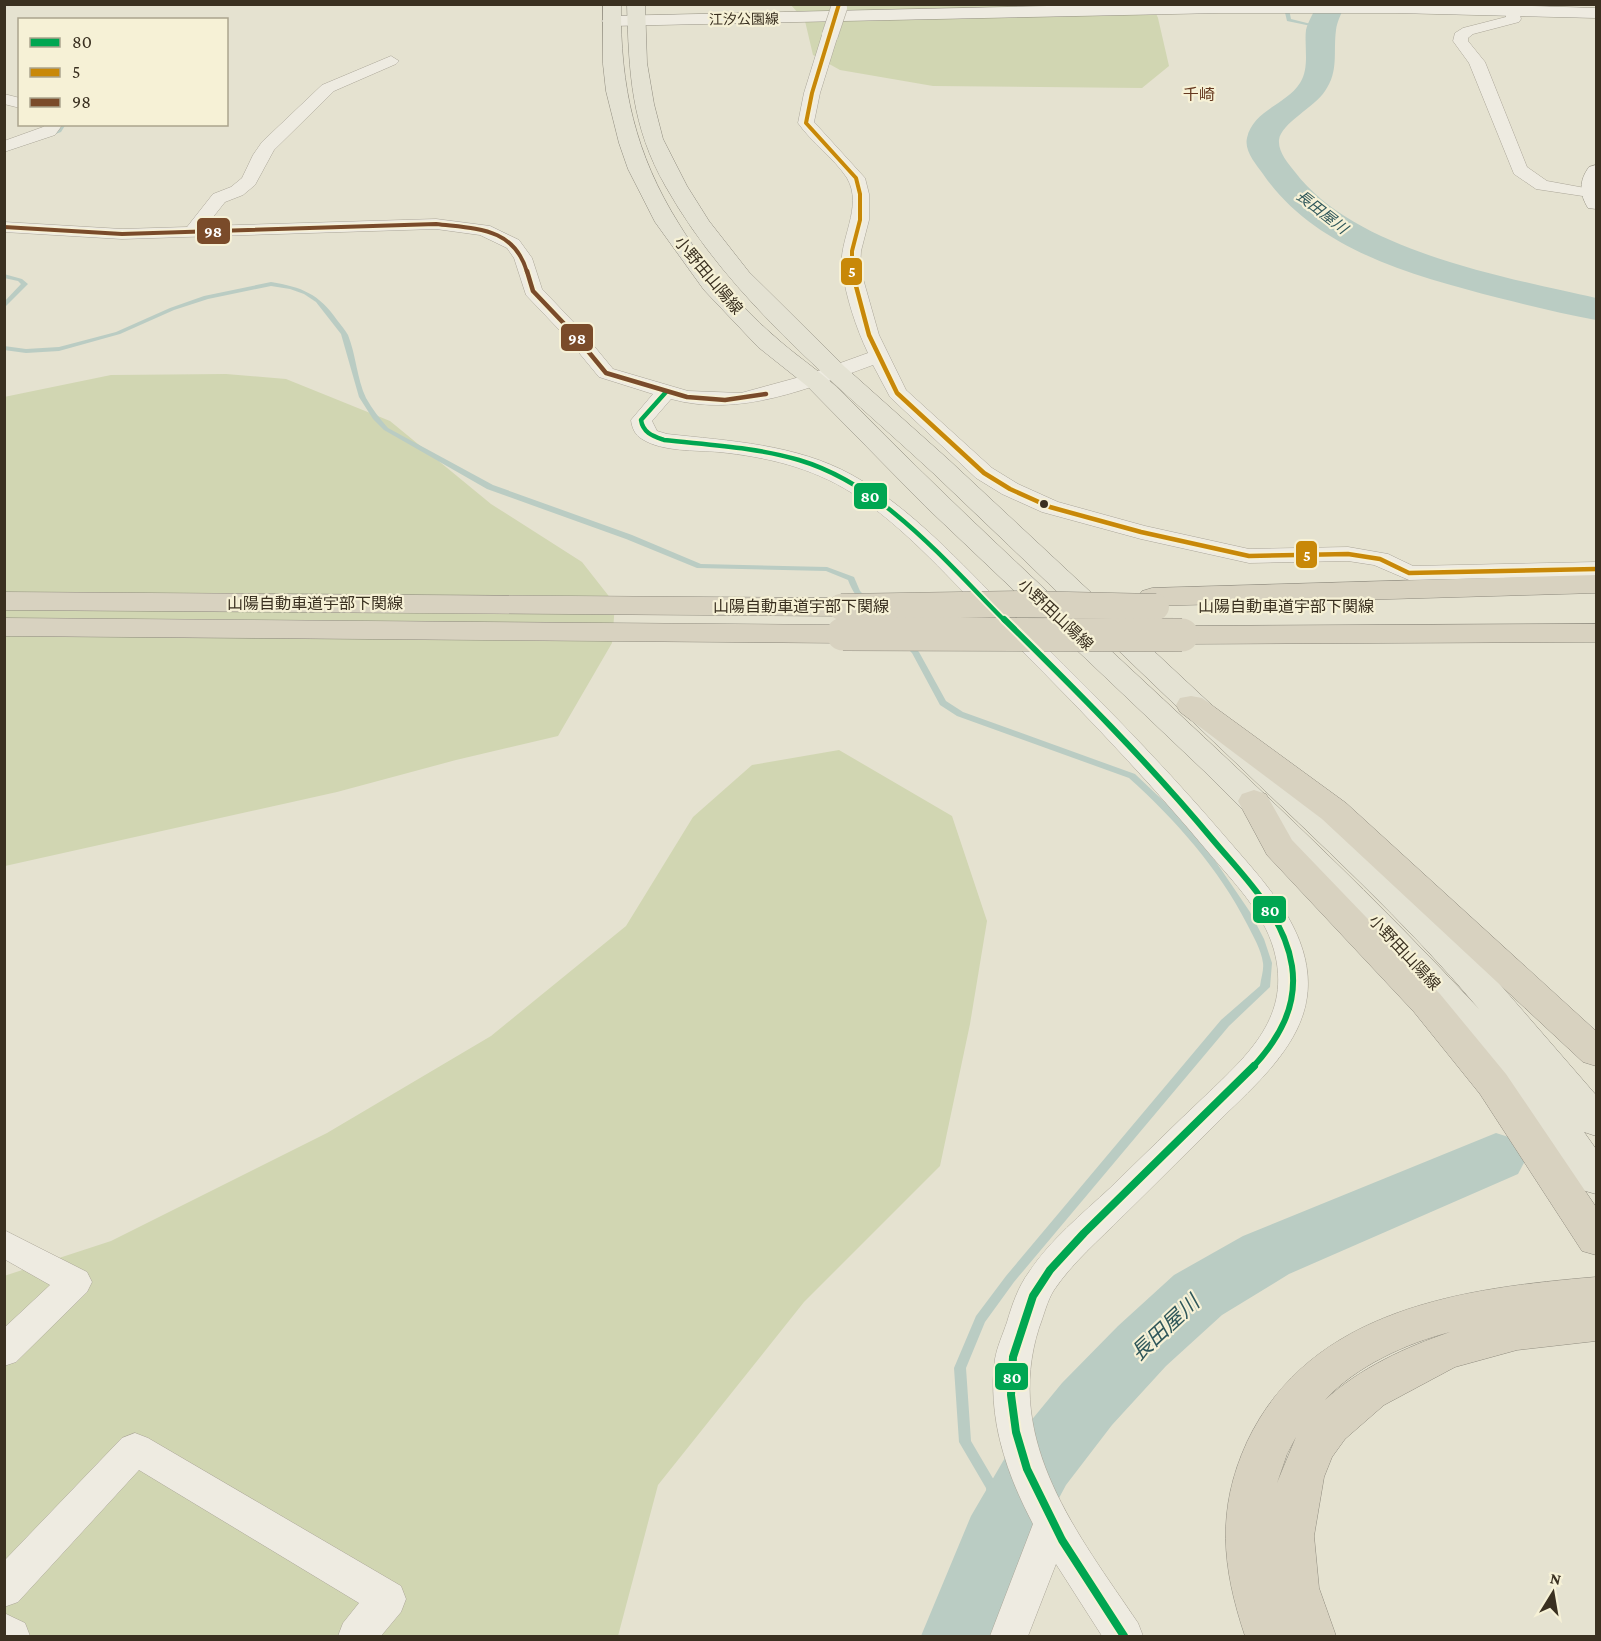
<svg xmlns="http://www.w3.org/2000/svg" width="1601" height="1641" font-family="'Crimson Pro','Noto Sans JP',serif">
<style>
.green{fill:#d1d6b2}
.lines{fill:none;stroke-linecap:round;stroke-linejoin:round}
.stream{fill:#baccc3;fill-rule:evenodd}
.river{fill:#baccc3;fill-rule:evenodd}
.street-casing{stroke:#aba698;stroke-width:1}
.secondary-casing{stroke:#9a9688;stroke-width:1}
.primary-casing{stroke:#908c7f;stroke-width:1}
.highway-casing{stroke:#908c7f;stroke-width:1}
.street{fill:#eeebe1;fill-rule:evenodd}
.secondary{fill:#eeebe1;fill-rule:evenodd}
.primary{fill:#e4e2d3;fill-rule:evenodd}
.highway{fill:#d8d2c0;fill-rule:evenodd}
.street-bridge-casing{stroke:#aba698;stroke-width:17;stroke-linecap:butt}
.highway-bridge-far1-casing{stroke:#908c7f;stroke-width:27;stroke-linecap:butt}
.highway-bridge-casing{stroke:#908c7f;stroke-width:34;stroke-linecap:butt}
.street-bridge{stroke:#eeebe1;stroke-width:16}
.highway-bridge-far1{stroke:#d8d2c0;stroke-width:26}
.highway-bridge{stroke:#d8d2c0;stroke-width:33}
.bus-1-far2-casing{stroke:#f6f1d6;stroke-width:8}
.bus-1-far1-casing{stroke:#f6f1d6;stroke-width:10}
.bus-1-casing{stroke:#f6f1d6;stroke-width:12}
.bus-2-far1-casing{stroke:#f6f1d6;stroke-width:7}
.bus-2-casing{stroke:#f6f1d6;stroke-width:8}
.bus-3-far1-casing{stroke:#f6f1d6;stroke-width:7}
.bus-3-casing{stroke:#f6f1d6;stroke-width:8}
.bus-1-far2{stroke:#00a651;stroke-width:4.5}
.bus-1-far1{stroke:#00a651;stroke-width:6}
.bus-1{stroke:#00a651;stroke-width:8}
.bus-2-far1{stroke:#c88808;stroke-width:4}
.bus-2{stroke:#c88808;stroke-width:4.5}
.bus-3-far1{stroke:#7a4b2a;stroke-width:4}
.bus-3{stroke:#7a4b2a;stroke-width:4.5}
.bus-dot{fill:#3a3020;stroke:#f6f1d6;stroke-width:2}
.labels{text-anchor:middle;stroke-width:4.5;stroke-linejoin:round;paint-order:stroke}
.far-street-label{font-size:14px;fill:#3a3020;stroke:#f6f1d6}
.far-water-label{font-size:15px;font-style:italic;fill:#2f575a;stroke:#f6f1d6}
.far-quarter-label{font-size:16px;fill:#66381f;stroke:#f6f1d6}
.street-label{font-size:16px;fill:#3a3020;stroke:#f6f1d6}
.near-water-label{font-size:21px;font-style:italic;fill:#2f575a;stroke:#f6f1d6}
.line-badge{stroke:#f6f1d6;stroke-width:2}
.badge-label{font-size:16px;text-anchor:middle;font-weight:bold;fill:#fff}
</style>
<rect width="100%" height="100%" fill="#e5e2d0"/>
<g class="green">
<polygon points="791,5 1152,5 1158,18 1169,66 1142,88 933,86 840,70 813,55 805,21"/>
<polygon points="226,374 286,379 390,421 491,504 582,562 615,604 612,643 558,736 456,760 337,792 5,866 4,397 111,375"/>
<polygon points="839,750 952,816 987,921 970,1024 940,1166 804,1302 658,1485 618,1636 5,1636 4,1276 111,1241 327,1133 491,1036 626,926 693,817 752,765"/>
</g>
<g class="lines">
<g class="stream">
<polygon points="1283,4 1288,4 1291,19 1323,27 1321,28 1287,21"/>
<polygon points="61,124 66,124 61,132 47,137 44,135 57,130"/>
<polygon points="4,274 22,279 28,284 4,308 4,302 21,284 18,281 4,278"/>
<path d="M271 282C302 287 319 294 337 320 341 325 345 330 348 335 356 355 357 379 366 398 372 409 380 419 388 428L493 485 632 535 701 564 827 567 854 577 860 591 872 603 868 605C858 600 852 591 848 580L826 571 697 568 626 539 487 489 384 430 373 419 359 397 341 334 316 302 304 294 290 289 271 286 208 299 174 310 120 334 59 351 26 353 4 350V346L26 349 59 347 116 332 170 308 204 296Z"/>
<path d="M903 641H909L919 652 946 701 963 712 1135 774 1172 809 1214 859 1250 912 1264 939 1272 963 1270 987 1229 1026 1014 1282 985 1322 966 1368 971 1441 998 1487 1003 1540 1001 1544 997 1546 993 1544 991 1540 986 1488 959 1442 954 1368 976 1316 1006 1276 1221 1020 1260 986C1261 978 1264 970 1263 963 1261 949 1253 936 1247 924 1219 869 1175 819 1129 778L957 716 940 705 912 653 902 643Z"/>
</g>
<g class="river">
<path d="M1317 4H1345C1342 13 1337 21 1336 30 1333 53 1339 71 1325 91 1315 107 1281 123 1279 140 1278 152 1288 163 1295 172 1355 251 1504 277 1596 298V320C1564 314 1531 306 1499 298 1414 276 1315 250 1263 174 1256 164 1244 151 1247 138 1253 110 1286 105 1300 83 1310 67 1304 47 1306 30 1308 21 1314 13 1317 4Z"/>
<polygon points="1496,1133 1518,1140 1527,1157 1518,1174 1289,1274 1222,1315 1166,1366 1112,1425 1066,1485 1029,1554 997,1636 921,1636 971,1516 1016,1439 1062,1383 1118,1326 1174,1275 1243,1236"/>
</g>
<defs>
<g id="street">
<polygon points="1512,7 1519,11 1521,19 1519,22 1473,34 1468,38 1468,41 1485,62 1527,167 1547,181 1596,190 1596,198 1536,189 1514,174 1469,63 1453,41 1455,33 1463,28 1506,17 1505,11"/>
<path d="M830 30 838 35 820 93 814 122 865 178 869 194V220L861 251 860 268 879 335 906 390 992 468 1018 484 1058 502 1145 526 1249 549 1348 547 1388 554 1413 566 1596 562V576L1409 580 1374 565 1348 561 1249 563 1141 539 1042 512 1002 494 976 478 890 397 873 365C809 388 740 418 671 399L652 421 657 431 667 434C730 441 796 444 852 475 912 508 960 563 1009 611 1082 682 1155 755 1222 833 1245 860 1270 886 1288 917 1302 941 1311 969 1307 997 1301 1043 1260 1081 1229 1111 1193 1146 1158 1182 1122 1217 1099 1240 1073 1262 1054 1290 1047 1301 1044 1315 1039 1328 1003 1441 1078 1534 1138 1623L1143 1636H1102L1056 1564 1028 1636H990L1033 1524C1006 1473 987 1417 995 1359 997 1347 1003 1334 1007 1322 1012 1305 1018 1287 1029 1272 1050 1240 1082 1214 1110 1188 1142 1157 1173 1126 1205 1096 1249 1054 1292 1016 1274 950 1263 911 1234 883 1209 853 1139 769 1063 691 985 614 943 572 902 525 852 493 811 467 766 457 719 452 696 450 662 452 642 439 635 435 632 428 631 420L653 394 599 377 566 337 526 295 514 258 507 248 480 235 436 229 122 239 4 232V222L122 229 187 227 213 194 231 187 242 178 253 155 262 142 322 85 391 56 399 61 396 64 334 91 274 150 255 185 243 195 225 202 206 226 436 219 490 226 519 240 532 258 542 289 580 329 613 369 688 391 741 393 807 375 868 353C856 328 846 297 842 269 838 240 864 207 847 178 834 158 812 143 798 123L804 93 822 35Z"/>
<polygon points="4,94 20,98 20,108 4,104"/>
<polygon points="46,124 63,124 55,135 4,152 4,141 43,127"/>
<polygon points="4,1230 87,1272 92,1282 87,1292 16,1362 4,1366 4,1328 50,1285 4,1259"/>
<polygon points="135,1433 148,1438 401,1586 406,1599 401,1612 381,1636 338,1636 343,1623 359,1603 139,1470 18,1602 4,1607 4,1561 122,1438"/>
<polygon points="4,1613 25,1623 30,1636 4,1636"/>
</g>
<g id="secondary">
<polygon points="1132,4 1471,4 1596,8 1596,18 1396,13 1220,13 611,26 605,25 602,21 605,17 611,16"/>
<path d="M1596 165V209L1588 208C1579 194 1579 180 1589 167Z"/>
</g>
<path id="primary" d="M603 4H621C620 86 635 154 679 224 705 267 742 309 781 342 802 360 824 374 844 394 1050 605 1278 792 1479 1009 1405 921 1319 843 1236 763 1135 667 1034 569 933 473 838 385 731 302 666 187 631 126 629 73 627 4H645L647 63 654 104 663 139 687 186 709 221 749 272 845 367 949 460 1379 861 1471 951 1596 1095V1136L1584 1132 1596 1149V1194L1582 1190 1542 1134 1498 1080 1407 977 1341 907 1204 771 925 506 807 386 758 347 704 290 655 222 628 169 619 143 606 91 603 64Z"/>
<g id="highway">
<polygon points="1596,575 1596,593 1152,606 1142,603 1138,597 1142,591 1152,588"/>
<polygon points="4,592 841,598 851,601 856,607 851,613 841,616 4,610"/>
<polygon points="4,618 843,625 853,628 858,634 853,640 843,643 4,636"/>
<polygon points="1596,624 1596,642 1182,644 1172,641 1167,635 1172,629 1182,626"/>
<polygon points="1191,696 1202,698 1346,803 1596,1031 1596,1066 1583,1062 1322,819 1180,712 1176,705 1180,698"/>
<polygon points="1254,790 1266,794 1292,840 1440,994 1506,1074 1596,1207 1596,1255 1582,1251 1480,1094 1414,1012 1267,855 1238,801 1242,794"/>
<path d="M1596 1277V1341L1517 1350 1455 1367 1384 1405 1345 1439 1332 1457 1324 1477 1314 1536 1319 1588 1336 1636H1245C1222 1567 1216 1510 1247 1442 1310 1308 1465 1288 1596 1277ZM1450 1332C1406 1347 1360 1368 1325 1400 1356 1366 1407 1343 1450 1332ZM1296 1437 1277 1483 1287 1454Z"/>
</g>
</defs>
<use href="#street" class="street-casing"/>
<use href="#secondary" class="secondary-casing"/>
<use href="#primary" class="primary-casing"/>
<use href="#highway" class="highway-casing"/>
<use href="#street" class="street"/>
<use href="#secondary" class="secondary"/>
<use href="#primary" class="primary"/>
<use href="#highway" class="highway"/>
<defs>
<polyline id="street-bridge" points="830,35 839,8"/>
<polyline id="highway-bridge-far1" points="841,607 1024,604 1156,607"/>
<polyline id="highway-bridge" points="843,634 1182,635"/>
</defs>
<use href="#street-bridge" class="street-bridge-casing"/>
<use href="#highway-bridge-far1" class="highway-bridge-far1-casing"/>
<use href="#highway-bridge" class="highway-bridge-casing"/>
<use href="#street-bridge" class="street-bridge"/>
<use href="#highway-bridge-far1" class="highway-bridge-far1"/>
<use href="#highway-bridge" class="highway-bridge"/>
<defs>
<path id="bus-1-far2" d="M666 392 641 420C643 433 653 436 664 440 709 445 755 447 799 460 883 485 945 561 1005 621"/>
<path id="bus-1-far1" d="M1004 619C1076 690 1148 762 1213 840 1245 878 1284 915 1292 966 1298 1006 1279 1039 1252 1068"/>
<polyline id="bus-1" points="1124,1636 1062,1540 1027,1469 1016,1432 1011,1395 1013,1357 1033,1296 1050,1270 1084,1233 1254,1066"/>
<polyline id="bus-2-far1" points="839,4 812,93 806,123 856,178 860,194 860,220 852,251 852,272"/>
<polyline id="bus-2" points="852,271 869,335 897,393 984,473 1010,489 1050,507 1141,532 1249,556 1348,554 1380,559 1409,573 1596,569"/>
<path id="bus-3-far1" d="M4 227 122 234 436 224C476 229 514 227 527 272"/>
<polyline id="bus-3" points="527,271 533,291 573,333 606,373 687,397 725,400 766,394"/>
</defs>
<use href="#bus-1-far2" class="bus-1-far2-casing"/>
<use href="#bus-1-far1" class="bus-1-far1-casing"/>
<use href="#bus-1" class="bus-1-casing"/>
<use href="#bus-2-far1" class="bus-2-far1-casing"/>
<use href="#bus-2" class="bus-2-casing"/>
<use href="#bus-3-far1" class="bus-3-far1-casing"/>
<use href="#bus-3" class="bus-3-casing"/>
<use href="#bus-1-far2" class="bus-1-far2"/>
<use href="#bus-1-far1" class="bus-1-far1"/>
<use href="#bus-1" class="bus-1"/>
<use href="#bus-2-far1" class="bus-2-far1"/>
<use href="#bus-2" class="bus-2"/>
<use href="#bus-3-far1" class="bus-3-far1"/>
<use href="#bus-3" class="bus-3"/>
</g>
<circle class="bus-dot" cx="1044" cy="504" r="5"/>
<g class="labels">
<g class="far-street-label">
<text transform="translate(744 19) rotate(-1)" y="5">江汐公園線</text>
</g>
<g class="far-water-label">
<text transform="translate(1322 212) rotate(38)" y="5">長田屋川</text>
</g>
<g class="far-quarter-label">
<text x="1199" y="100">千崎</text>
</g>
<g class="street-label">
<text transform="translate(709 275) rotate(50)" y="6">小野田山陽線</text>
<text x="315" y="609">山陽自動車道宇部下関線</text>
<text x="801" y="612">山陽自動車道宇部下関線</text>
<text x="1286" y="612">山陽自動車道宇部下関線</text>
<text transform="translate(1056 614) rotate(43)" y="6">小野田山陽線</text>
<text transform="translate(1405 952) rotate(47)" y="6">小野田山陽線</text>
</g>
<g class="near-water-label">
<text transform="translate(1165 1328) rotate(-43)" y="7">長田屋川</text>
</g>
</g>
<g class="line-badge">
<rect x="196" y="217" width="35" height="28" rx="6" fill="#7a4b2a"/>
<rect x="840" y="257" width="23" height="29" rx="6" fill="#c88808"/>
<rect x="560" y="323" width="34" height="29" rx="6" fill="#7a4b2a"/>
<rect x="853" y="482" width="35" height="28" rx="6" fill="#00a651"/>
<rect x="1295" y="540" width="23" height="29" rx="6" fill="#c88808"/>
<rect x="1252" y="895" width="35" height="29" rx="6" fill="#00a651"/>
<rect x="994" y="1362" width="35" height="29" rx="6" fill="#00a651"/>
</g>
<g class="badge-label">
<text x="213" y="237">98</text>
<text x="852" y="277">5</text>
<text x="577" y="344">98</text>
<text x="870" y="502">80</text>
<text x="1307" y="561">5</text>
<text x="1270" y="916">80</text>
<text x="1012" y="1383">80</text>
</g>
<rect width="1601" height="1641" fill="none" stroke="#3a3020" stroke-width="12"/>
<rect x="18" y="18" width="210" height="108" fill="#f6f1d6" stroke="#aba48d" stroke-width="1.5"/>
<rect x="30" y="38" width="30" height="9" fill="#00a651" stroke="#aba48d" stroke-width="1.5"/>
<text x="72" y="48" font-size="18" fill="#3a3020">80</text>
<rect x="30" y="68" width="30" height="9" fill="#c88808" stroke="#aba48d" stroke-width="1.5"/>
<text x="72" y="78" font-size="18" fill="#3a3020">5</text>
<rect x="30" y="98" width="30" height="9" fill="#7a4b2a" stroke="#aba48d" stroke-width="1.5"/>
<text x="72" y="108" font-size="18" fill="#3a3020">98</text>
<g transform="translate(1553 1593) rotate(11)" stroke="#f6f1d6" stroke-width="4.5" paint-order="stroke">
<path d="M0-4.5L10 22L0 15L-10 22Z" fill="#3a3020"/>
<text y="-9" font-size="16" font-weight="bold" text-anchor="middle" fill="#3a3020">N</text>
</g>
</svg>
